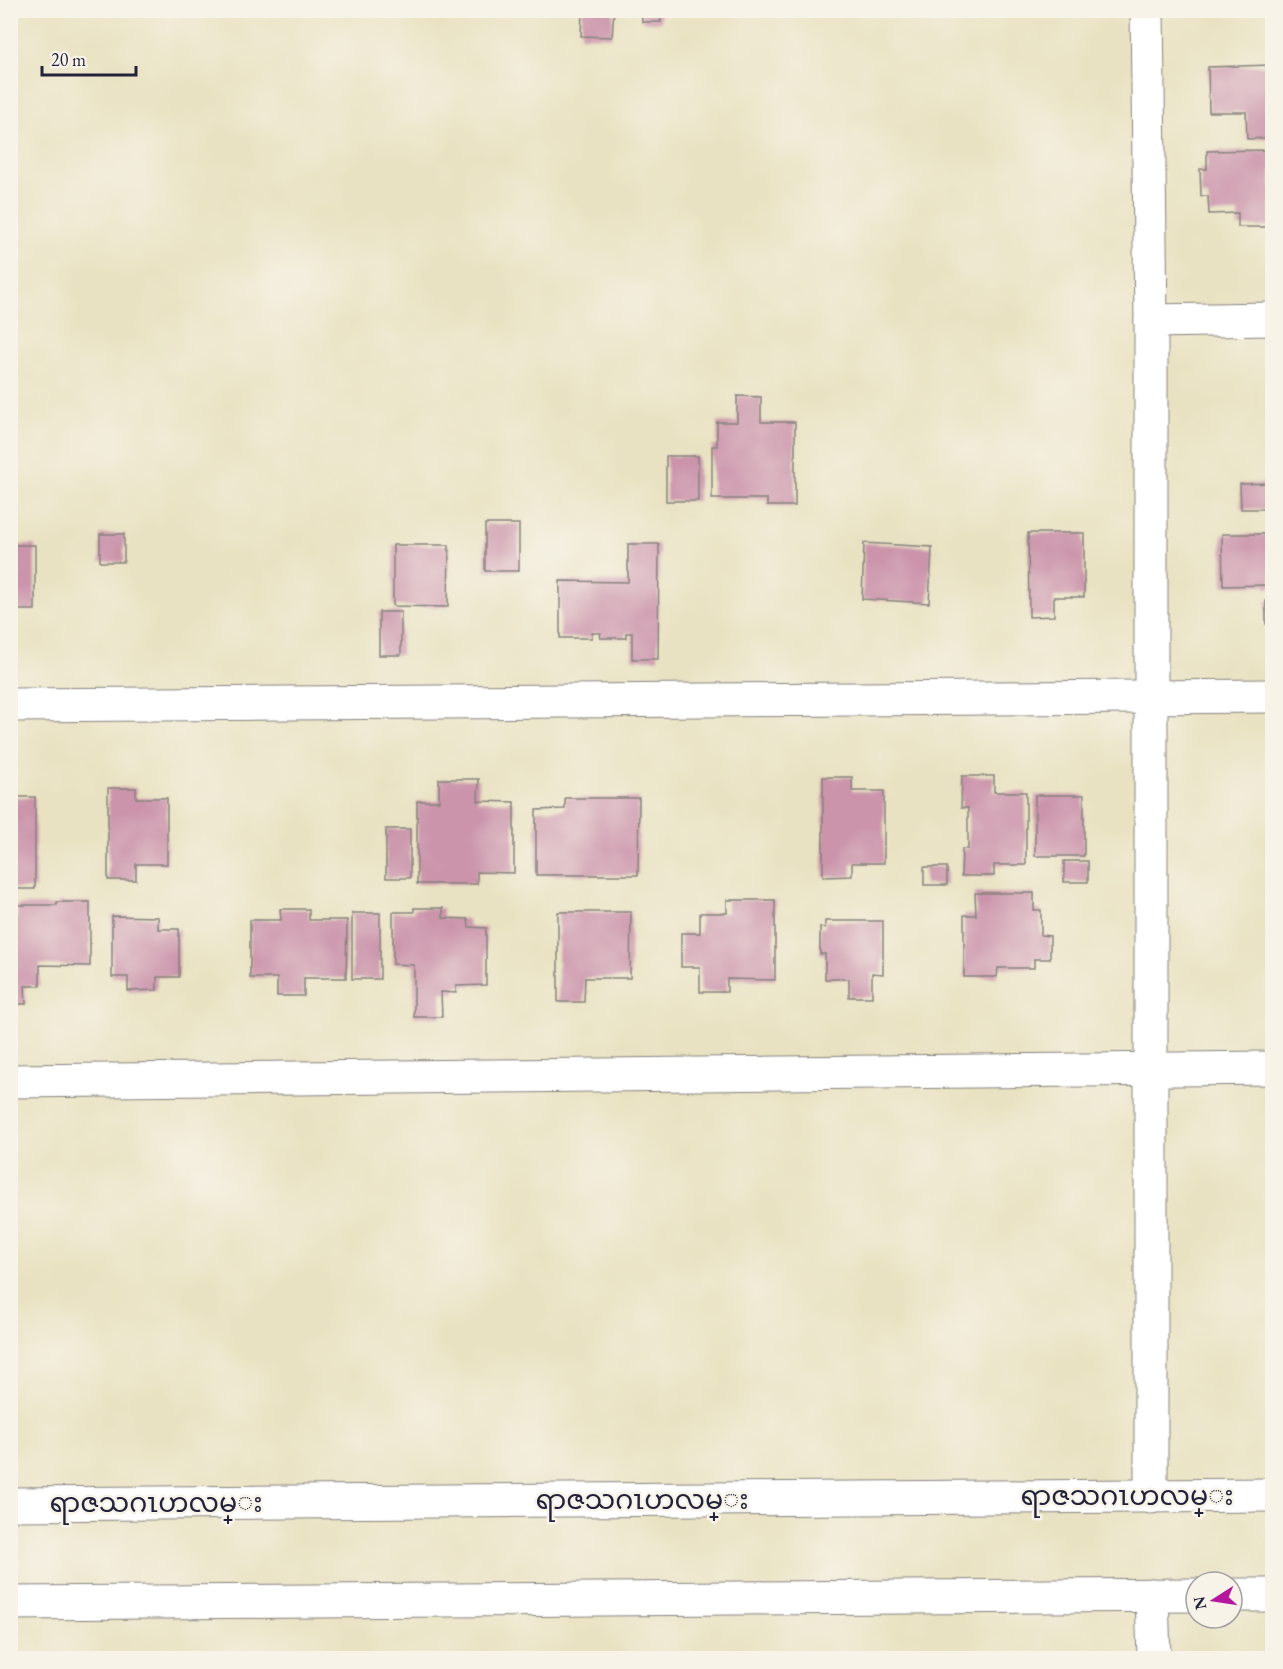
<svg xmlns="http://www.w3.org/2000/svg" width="1283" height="1669" font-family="'EB Garamond','Noto Sans Myanmar',serif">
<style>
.building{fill:#cb94ab}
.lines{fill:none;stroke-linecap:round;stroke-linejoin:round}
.minor-casing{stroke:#86827e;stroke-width:35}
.primary-casing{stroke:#86827e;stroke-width:35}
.minor{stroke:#fff;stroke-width:33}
.primary{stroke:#fff;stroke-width:33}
.labels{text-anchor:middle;stroke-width:5;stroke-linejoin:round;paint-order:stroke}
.street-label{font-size:27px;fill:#22223b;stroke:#f7f3e8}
</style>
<rect width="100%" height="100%" fill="#f7f3e8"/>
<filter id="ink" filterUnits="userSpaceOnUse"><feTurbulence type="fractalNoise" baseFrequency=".0167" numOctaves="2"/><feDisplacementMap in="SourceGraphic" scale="12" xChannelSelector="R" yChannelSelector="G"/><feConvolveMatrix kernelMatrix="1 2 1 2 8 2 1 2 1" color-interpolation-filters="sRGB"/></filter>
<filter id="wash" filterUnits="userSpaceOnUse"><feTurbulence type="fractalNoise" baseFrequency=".008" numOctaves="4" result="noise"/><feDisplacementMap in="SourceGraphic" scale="24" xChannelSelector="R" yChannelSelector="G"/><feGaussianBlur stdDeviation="1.35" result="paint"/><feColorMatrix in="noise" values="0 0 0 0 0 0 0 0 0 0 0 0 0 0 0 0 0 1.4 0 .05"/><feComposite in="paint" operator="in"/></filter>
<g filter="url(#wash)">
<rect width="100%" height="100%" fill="#e9e2c2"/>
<g id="blocks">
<g class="building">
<polygon points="582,10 614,10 612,37 581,36"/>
<polygon points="641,10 660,10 661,22 642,22"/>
<polygon points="1272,65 1272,111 1270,111 1271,138 1247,139 1246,112 1209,112 1208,67"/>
<polygon points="1272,150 1272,227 1238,227 1238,213 1209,214 1208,196 1201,196 1200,169 1207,169 1207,151"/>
<polygon points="737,396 761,397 761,422 795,422 795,506 767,506 767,499 712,499 712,446 717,446 717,422 737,422"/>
<rect x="666" y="456" width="32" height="45"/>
<polygon points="1272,483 1272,509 1241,509 1240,484"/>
<rect x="485" y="524" width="34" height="47"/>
<polygon points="1028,533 1084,533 1084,597 1054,597 1054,616 1029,617"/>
<rect x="100" y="534" width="24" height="28"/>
<polygon points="1222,534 1272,534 1272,588 1266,588 1266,585 1223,586"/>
<polygon points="864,543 932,547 929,603 862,599"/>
<polygon points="628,544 659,544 658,659 632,659 632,633 626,633 626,638 600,638 601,633 592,633 592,638 560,638 560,581 628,582"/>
<rect x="10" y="545" width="25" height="65"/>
<polygon points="393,545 449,545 448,607 393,606"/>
<rect x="1266" y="601" width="6" height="23"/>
<rect x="379" y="612" width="22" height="43"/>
<polygon points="962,776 994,776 994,792 1026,792 1026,865 994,865 994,876 961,876 962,849 968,849 968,808 961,808"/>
<polygon points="823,777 852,777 852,791 884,791 884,863 852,863 852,876 823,877"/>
<polygon points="439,779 479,779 478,801 514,802 514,873 477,872 477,884 417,884 417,801 439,801"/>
<polygon points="108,788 136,788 136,798 167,798 167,864 136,864 136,880 108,880"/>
<rect x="1035" y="795" width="49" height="61"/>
<rect x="10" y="797" width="25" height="92"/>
<polygon points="565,798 639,798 638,875 536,875 536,810 565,809"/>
<rect x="386" y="829" width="24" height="49"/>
<rect x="1064" y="861" width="24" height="21"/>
<rect x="924" y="867" width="23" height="18"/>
<polygon points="975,893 1034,893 1034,910 1041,910 1041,935 1050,936 1050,959 1034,959 1034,968 998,968 997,977 964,977 964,915 976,915"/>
<polygon points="727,900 775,900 775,980 727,979 727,992 700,992 700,967 681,967 681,933 700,933 700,913 727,913"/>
<polygon points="57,902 90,902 90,966 40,965 40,986 25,986 26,1004 10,1004 10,918 17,918 16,905 57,905"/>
<polygon points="414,908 443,908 443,918 468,919 469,927 486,928 486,985 456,986 456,993 441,992 442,1017 414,1017 414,965 393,964 393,912 414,912"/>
<polygon points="280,909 309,909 309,920 347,920 346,978 304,978 304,996 277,996 277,978 250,978 250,920 281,920"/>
<polygon points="558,912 631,912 630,978 585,978 584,1002 558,1002"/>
<rect x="352" y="913" width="28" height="66"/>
<polygon points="112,916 158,917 158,929 179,929 179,977 157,977 157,990 128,991 128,977 112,977"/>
<polygon points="825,921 883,921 883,974 872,973 872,997 849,997 849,979 825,979 825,954 820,954 820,927 825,928"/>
</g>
</g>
</g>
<g filter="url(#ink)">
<use href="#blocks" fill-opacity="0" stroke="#86827e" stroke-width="1.5"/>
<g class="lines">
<defs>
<g id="minor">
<polyline points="1147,10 1151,321 1151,1497"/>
<polyline points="1151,321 1272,319"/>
<polyline points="10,705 1272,696"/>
<polyline points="10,1081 1272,1068"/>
<polyline points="1152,1595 1154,1658"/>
</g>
<g id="primary">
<polyline points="10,1504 1272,1495"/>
<polyline points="1232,1595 1272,1595"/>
<polyline points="10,1603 1196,1595"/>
</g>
</defs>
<use href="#minor" class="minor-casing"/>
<use href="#primary" class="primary-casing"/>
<use href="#minor" class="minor"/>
<use href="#primary" class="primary"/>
</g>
</g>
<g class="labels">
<g class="street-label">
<text x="1127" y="1505">ရာဇသဂၤဟလမ္း</text>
<text x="642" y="1509">ရာဇသဂၤဟလမ္း</text>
<text x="156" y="1512">ရာဇသဂၤဟလမ္း</text>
</g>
</g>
<rect width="1283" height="1669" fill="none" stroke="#f7f3e8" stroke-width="36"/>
<g transform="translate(1214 1600) rotate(258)"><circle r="28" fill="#f7f3e8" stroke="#a29fa3" stroke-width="1.5"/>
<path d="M0-4.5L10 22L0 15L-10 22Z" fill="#b5179e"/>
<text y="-9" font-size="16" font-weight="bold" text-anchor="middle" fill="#22223b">N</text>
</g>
<path d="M42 66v9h94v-9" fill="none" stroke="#22223b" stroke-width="3"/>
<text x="51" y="66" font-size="18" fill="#22223b" stroke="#f7f3e8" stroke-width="4.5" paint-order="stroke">20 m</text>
</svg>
